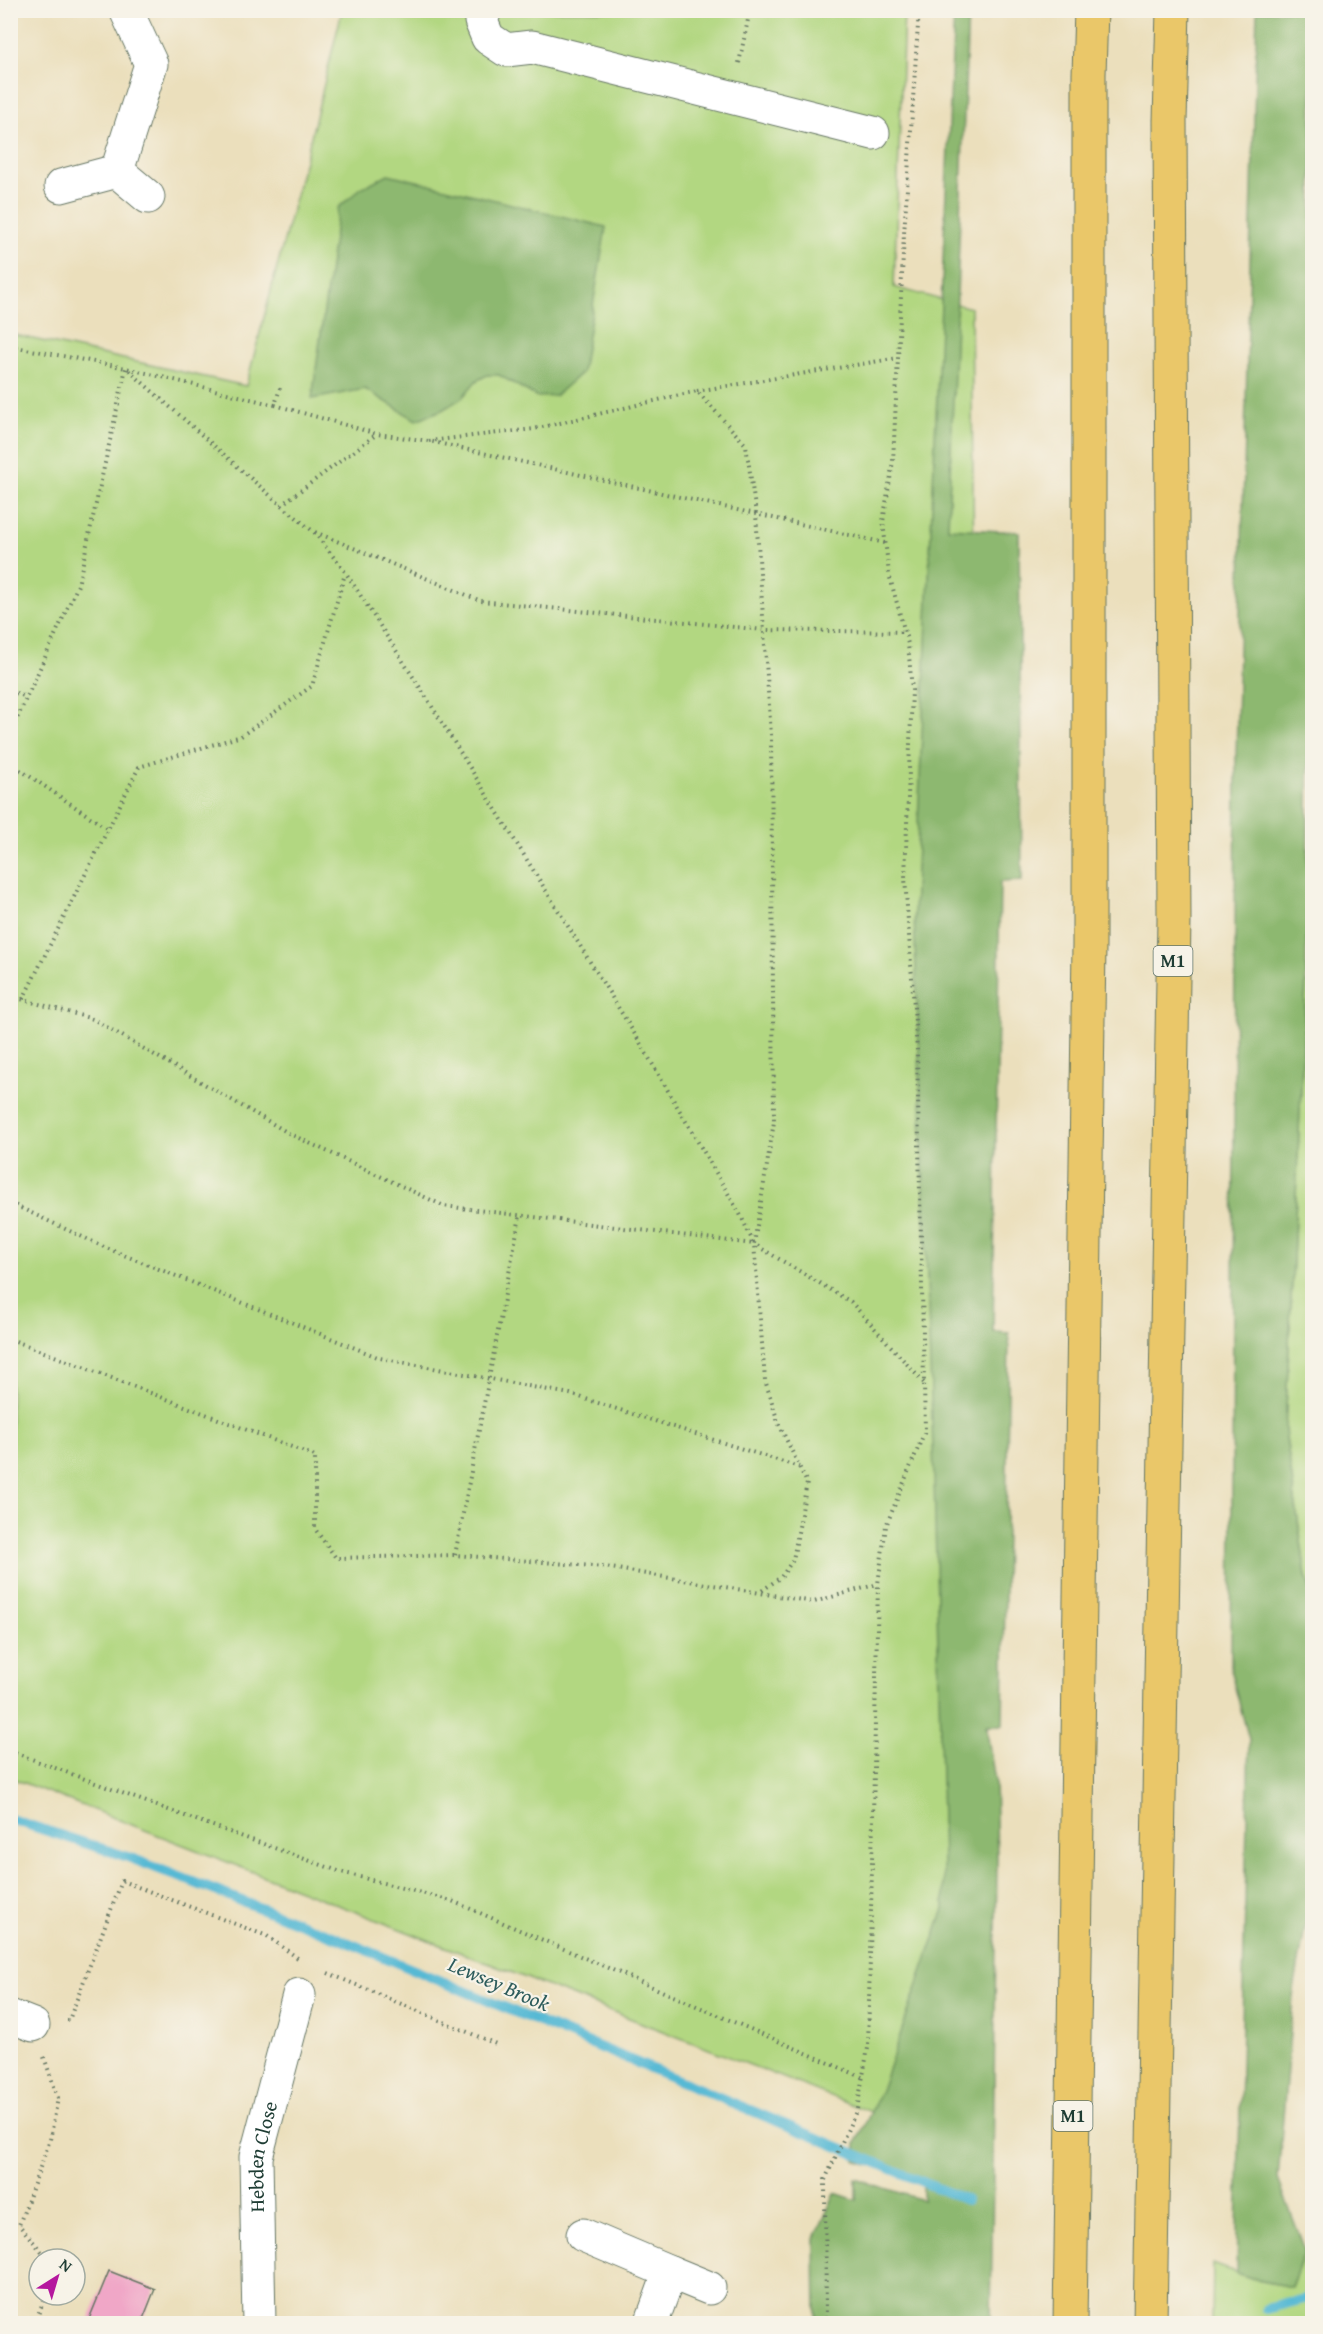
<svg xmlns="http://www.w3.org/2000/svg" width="1323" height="2334" font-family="'Gentium Book Plus',serif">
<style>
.green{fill:#b2d781;stroke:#688a5a;stroke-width:1.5}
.forest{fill:#8db86f;stroke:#567a52;stroke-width:1.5}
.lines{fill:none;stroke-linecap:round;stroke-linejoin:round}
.stream{stroke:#56b9d4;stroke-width:10}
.building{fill:#f0a7c7}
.minor-casing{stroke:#667664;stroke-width:35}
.highway-casing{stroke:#667664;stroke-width:35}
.path{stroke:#667664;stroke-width:4;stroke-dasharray:1.5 4.5;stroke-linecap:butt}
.minor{stroke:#fff;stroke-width:33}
.highway{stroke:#eac769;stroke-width:33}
.labels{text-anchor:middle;stroke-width:4.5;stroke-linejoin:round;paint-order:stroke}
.shield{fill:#f7f3e8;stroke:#60746a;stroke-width:1.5}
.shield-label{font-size:18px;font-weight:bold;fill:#1f3d34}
.street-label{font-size:20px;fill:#1f3d34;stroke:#f7f3e8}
.water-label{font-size:21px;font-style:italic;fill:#2d5c5c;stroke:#f7f3e8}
</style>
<rect width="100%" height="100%" fill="#f7f3e8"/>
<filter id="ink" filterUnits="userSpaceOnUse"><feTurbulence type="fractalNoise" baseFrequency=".0167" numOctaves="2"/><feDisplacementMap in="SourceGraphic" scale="12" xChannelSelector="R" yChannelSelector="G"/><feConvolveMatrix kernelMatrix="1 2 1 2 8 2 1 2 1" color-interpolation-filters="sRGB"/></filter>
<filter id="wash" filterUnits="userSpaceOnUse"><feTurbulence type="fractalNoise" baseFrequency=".008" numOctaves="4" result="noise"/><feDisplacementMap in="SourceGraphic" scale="24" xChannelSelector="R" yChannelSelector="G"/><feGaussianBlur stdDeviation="1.35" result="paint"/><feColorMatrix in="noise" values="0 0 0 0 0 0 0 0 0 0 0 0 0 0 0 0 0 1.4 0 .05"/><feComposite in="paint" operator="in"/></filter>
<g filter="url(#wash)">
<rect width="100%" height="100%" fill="#ebdfbc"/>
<g class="green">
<polygon points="342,11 904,11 894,287 971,308 992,2159 11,1778 10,334 246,386 308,149"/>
<polygon points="1312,982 1312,1595 1306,1576 1285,1430 1306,983"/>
<polygon points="1305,2250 1312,2290 1312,2323 1212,2324 1213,2264 1257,2280 1291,2287"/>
</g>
<g class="forest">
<polygon points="1312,10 1312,489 1306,983 1285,1430 1306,1576 1312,1595 1312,1888 1293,1996 1278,2179 1305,2250 1291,2287 1257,2280 1236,2273 1249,1739 1231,1673 1236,756 1257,11"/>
<polygon points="954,11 968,11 948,528 1019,532 1022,881 1000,882 993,1332 1009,1333 1003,1725 986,1725 995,1781 997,1858 991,2323 816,2323 815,2238 835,2193 856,2200 856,2179 923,2200 923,2178 856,2161 856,2144 881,2090 944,1909 934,1476 914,914"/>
<polygon points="388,174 606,227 582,372 555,396 537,397 499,375 487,375 476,381 462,398 442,410 416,420 365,389 312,399 338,208 361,188"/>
</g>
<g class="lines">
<g class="stream">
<polyline points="10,1819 128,1857 335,1937 966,2200"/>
<polyline points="1266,2309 1312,2297"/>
</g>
</g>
<g id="blocks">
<polygon class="building" points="109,2271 155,2289 141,2324 87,2324"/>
</g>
</g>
<g filter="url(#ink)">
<use href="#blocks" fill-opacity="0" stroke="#667664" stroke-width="1.5"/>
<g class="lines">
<defs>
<g id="minor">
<polyline points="485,10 481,21 488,38 506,50 532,47 873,133"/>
<polyline points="117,171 151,64 126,10"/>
<polyline points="61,186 117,171 148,197"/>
<polyline points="10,2016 33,2025"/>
<polyline points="583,2235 670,2272 651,2324"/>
<polyline points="670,2272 709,2288"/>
<path id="s1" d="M259 2324 256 2157 299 1995"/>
</g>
<g id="highway">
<polyline points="1070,2324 1089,945 1089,74 1091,10"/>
<polyline points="1150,2324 1174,920 1170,121 1173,10"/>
</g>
</defs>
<use href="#minor" class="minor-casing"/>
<use href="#highway" class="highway-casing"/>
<g class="path">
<polyline points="739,63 750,10"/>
<polyline points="10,346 126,368 275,405 280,388"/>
<polyline points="697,391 898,358"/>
<polyline points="275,405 377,434 429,441 885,543"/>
<polyline points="429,441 534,429 697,391 746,445 756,514 771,735 774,1122 754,1244 851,1302 924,1383"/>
<polyline points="281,505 377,434"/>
<polyline points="315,532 481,601 764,630 905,632"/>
<polyline points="10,691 27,697"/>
<polyline points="10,734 78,585 126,368 281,505 314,532 346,573 428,700 639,1041 740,1214 754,1244 765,1380 778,1422 807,1483 793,1560 781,1577 760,1592"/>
<polyline points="10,763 108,829"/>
<polyline points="10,996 93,1019 290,1134 444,1206 754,1244"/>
<polyline points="23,999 139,767 241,736 312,686 345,574"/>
<polyline points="10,1203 104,1247 380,1358 570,1394 799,1467"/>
<polyline points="10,1339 315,1456 315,1529 336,1558 455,1555 605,1567 814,1602 878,1584"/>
<polyline points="455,1555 520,1216"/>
<polyline points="10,1751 157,1806 341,1872 452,1901 862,2077"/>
<polyline points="328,1973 496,2044"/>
<polyline points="67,2020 69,2020 122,1881 267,1936 299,1959"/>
<polyline points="44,2057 58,2098 50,2140 19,2225 48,2259"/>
<polyline points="34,2324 46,2295"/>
<polyline points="826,2324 825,2180 857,2109 868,2048 878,1584 886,1526 925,1431 917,1050 905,878 912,690 908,644 889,574 883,522 893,461 904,234 919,10"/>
</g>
<use href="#minor" class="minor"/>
<use href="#highway" class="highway"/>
</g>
</g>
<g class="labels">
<g class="shield">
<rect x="1153.5" y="946" width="39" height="30" rx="4.5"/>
<rect x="1053.5" y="2101" width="39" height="30" rx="4.5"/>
</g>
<g class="shield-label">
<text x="1173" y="967">M1</text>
<text x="1073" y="2122">M1</text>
</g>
<g class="street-label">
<text dy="7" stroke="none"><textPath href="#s1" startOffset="168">Hebden Close</textPath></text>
</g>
<g class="water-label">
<text transform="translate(499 1984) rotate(23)" y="7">Lewsey Brook</text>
</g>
</g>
<rect width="1323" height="2334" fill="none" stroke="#f7f3e8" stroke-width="36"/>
<g transform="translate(57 2277) rotate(37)"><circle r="28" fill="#f7f3e8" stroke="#a1aaa0" stroke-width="1.5"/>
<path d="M0-4.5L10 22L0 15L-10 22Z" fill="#b5179e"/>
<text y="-9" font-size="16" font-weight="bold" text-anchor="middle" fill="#1f3d34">N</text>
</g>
</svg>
